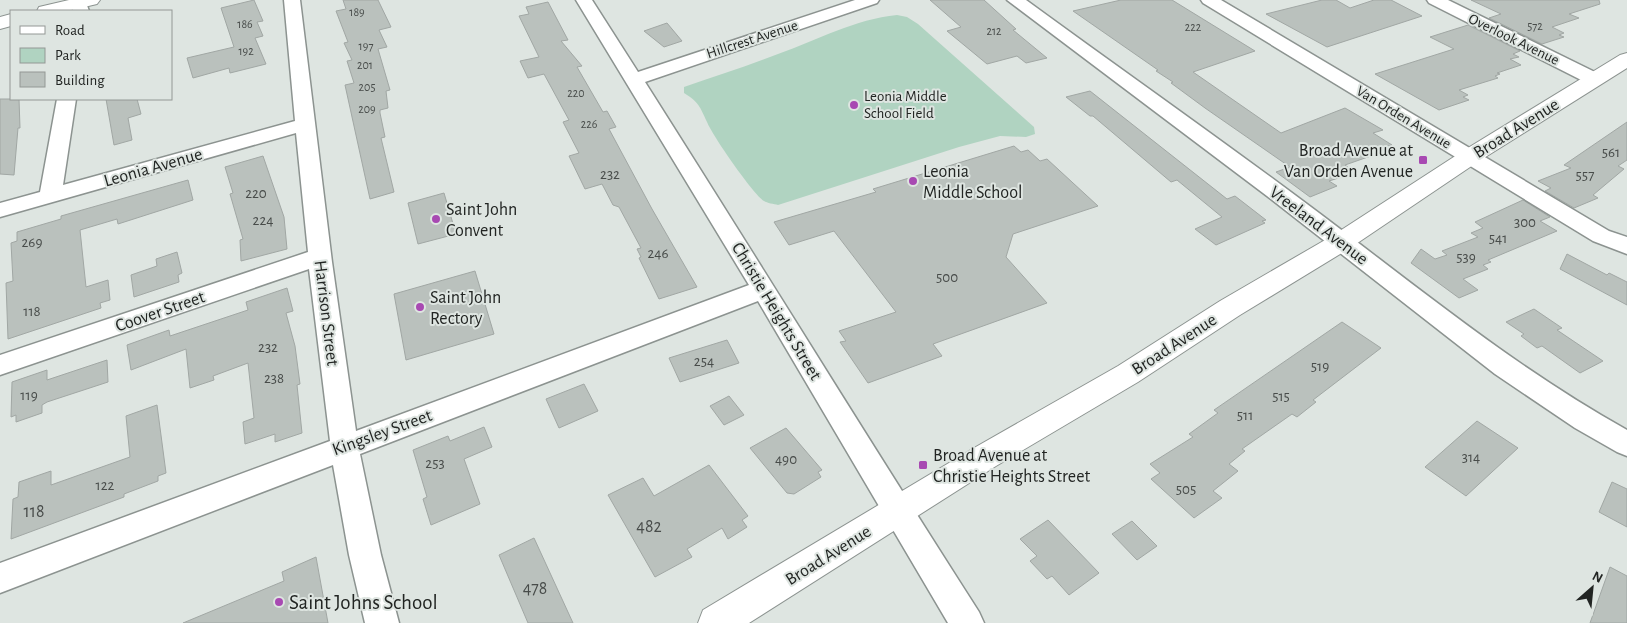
<svg xmlns="http://www.w3.org/2000/svg" width="1627" height="623" font-family="'Alegreya Sans',sans-serif">
<style>
.green{fill:#b0d3c1}
.building{fill:#bac1bd;stroke:#a1a7a4}
.lines{fill:none;stroke-linecap:round;stroke-linejoin:round}
.street-casing{stroke:#8c9390;stroke-width:3}
.secondary-casing{stroke:#8c9390;stroke-width:2}
.primary-casing{stroke:#8c9390;stroke-width:2}
.street{fill:#fff;fill-rule:evenodd}
.secondary{fill:#fff;fill-rule:evenodd}
.primary{fill:#fff;fill-rule:evenodd}
.poi-dot{fill:#a849b2;stroke:#dee5e1;stroke-width:2}
.labels{text-anchor:middle;stroke-width:4;stroke-linejoin:round;paint-order:stroke}
.far-number-label{font-size:12px;fill:#484c4a}
.far-street-label{font-size:15px;fill:#222523;stroke:#dee5e1}
.far-poi-label{font-size:15px;fill:#222523;stroke:#dee5e1;text-anchor:start}
.number-label{font-size:15px;fill:#484c4a}
.street-label{font-size:18px;fill:#222523;stroke:#dee5e1}
.poi-label{font-size:18px;fill:#222523;stroke:#dee5e1;text-anchor:start}
.near-number-label{font-size:18px;fill:#484c4a}
.near-poi-label{font-size:21px;fill:#222523;stroke:#dee5e1;text-anchor:start}
</style>
<rect width="100%" height="100%" fill="#dee5e1"/>
<path class="green" d="M897 15 907 17 918 24 1034 127 1035 134 1026 137 1000 136 959 147 778 205C774 204 767 203 764 201 753 194 712 135 707 122 700 107 699 102 684 93V87C716 76 747 66 778 54 818 40 855 19 897 15Z"/>
<g class="building">
<polygon points="254,0 263,21 257,22 263,36 255,38 266,64 230,73 229,68 193,78 187,58 234,47 221,8"/>
<polygon points="343,0 378,0 391,27 379,30 387,47 378,49 390,90 386,91 388,108 380,110 380,113 385,137 381,138 394,192 370,199 345,85 354,83 347,61 352,60 344,43 348,42 336,11 346,9"/>
<polygon points="930,0 984,0 1016,29 1013,30 1047,58 1026,63 1017,56 987,64 947,31 961,27"/>
<polygon points="1121,0 1172,0 1255,51 1193,72 1281,133 1345,108 1383,130 1373,133 1392,145 1384,147 1388,150 1345,165 1349,168 1341,170 1348,175 1329,181 1337,186 1310,197 1276,172 1290,167 1205,108 1171,83 1173,82 1156,71 1158,70 1073,11"/>
<polygon points="1322,0 1336,0 1350,8 1374,0 1391,0 1422,16 1327,47 1266,14"/>
<polygon points="1471,0 1599,0 1600,4 1569,14 1579,18 1552,27 1564,33 1559,35 1564,37 1542,44 1489,18 1501,14"/>
<polygon points="548,2 568,40 561,41 582,66 577,67 603,112 607,111 616,127 609,129 652,209 697,287 659,299 639,258 641,257 637,249 641,248 619,207 613,205 602,184 585,189 569,156 579,153 563,122 569,120 544,74 528,78 520,61 539,57 519,16 529,14 526,7"/>
<polygon points="667,23 682,41 664,47 644,31"/>
<polygon points="1468,25 1520,51 1513,54 1519,57 1510,59 1521,65 1497,73 1500,74 1495,76 1498,78 1459,90 1468,95 1463,97 1469,100 1439,110 1375,74 1454,49 1430,37"/>
<polygon points="1090,91 1227,199 1235,196 1266,220 1262,221 1265,223 1216,245 1195,229 1222,217 1177,180 1171,182 1093,116 1090,116 1066,97"/>
<polygon points="0,99 19,99 20,128 18,128 14,175 0,174"/>
<polygon points="106,99 137,99 141,114 128,118 132,140 114,145"/>
<polygon points="1627,122 1627,160 1618,166 1624,169 1593,195 1598,198 1574,208 1545,191 1551,188 1538,181 1571,168 1564,165"/>
<polygon points="1014,146 1021,152 1028,150 1040,161 1047,159 1098,206 1013,234 1006,257 1047,303 933,344 942,356 868,383 840,342 846,341 839,331 896,312 834,231 789,245 774,222 876,192 873,189"/>
<polygon points="263,156 284,217 287,249 241,261 240,240 243,239 230,194 233,193 225,167"/>
<polygon points="188,180 193,200 118,224 117,219 80,230 86,287 108,280 110,300 100,303 101,308 8,339 6,283 13,281 11,243 17,241 17,232 61,219 61,216"/>
<polygon points="444,193 456,234 418,244 408,203"/>
<polygon points="1523,200 1550,217 1540,221 1557,231 1488,260 1491,262 1483,265 1488,269 1463,279 1478,290 1459,298 1411,263 1421,249 1435,259 1447,255 1442,251 1478,237 1471,233 1483,228 1475,222"/>
<polygon points="177,252 182,273 178,275 179,282 134,297 131,275 157,266 156,259"/>
<polygon points="1567,254 1607,275 1609,273 1627,282 1627,305 1560,269"/>
<polygon points="475,271 494,334 406,360 394,294"/>
<polygon points="287,288 293,311 286,313 295,346 300,384 297,385 302,433 275,442 275,434 245,444 243,422 254,418 248,363 213,376 214,380 190,388 186,349 131,370 127,345 169,330 170,336 248,310 246,302"/>
<polygon points="1534,309 1562,328 1557,330 1603,361 1580,373 1542,346 1537,348 1521,336 1524,334 1506,322"/>
<polygon points="1342,322 1381,348 1313,400 1316,402 1297,417 1292,414 1242,449 1245,451 1229,464 1238,471 1213,491 1222,498 1194,518 1151,479 1160,473 1150,464 1193,437 1189,434 1218,413 1214,410"/>
<polygon points="727,340 739,363 680,382 669,358"/>
<polygon points="107,360 108,382 47,402 42,405 42,413 16,422 16,415 11,417 12,382 47,370 47,380"/>
<polygon points="584,384 598,411 559,428 546,399"/>
<polygon points="729,396 744,415 724,425 710,406"/>
<polygon points="157,405 166,473 158,476 158,481 124,494 124,497 11,539 13,499 18,497 19,482 51,471 51,485 130,457 126,416"/>
<polygon points="1477,421 1518,448 1466,496 1425,467"/>
<polygon points="484,427 492,447 464,459 480,504 431,525 423,499 427,497 413,450 448,436 450,441"/>
<polygon points="786,428 822,470 818,472 821,477 794,494 787,493 750,448"/>
<polygon points="709,465 748,516 742,520 747,527 728,539 722,528 687,549 692,557 655,577 608,495 643,478 654,496"/>
<polygon points="1612,482 1627,489 1627,527 1599,512"/>
<polygon points="1048,520 1099,573 1069,595 1052,576 1047,579 1030,561 1037,556 1020,539"/>
<polygon points="1132,521 1157,546 1137,560 1112,534"/>
<polygon points="534,538 573,623 528,623 499,555"/>
<polygon points="316,557 328,623 183,623 284,581 282,572"/>
<polygon points="1610,567 1627,576 1627,623 1590,623"/>
</g>
<g class="lines">
<defs>
<g id="street">
<polygon points="73,0 85,0 89,11 73,11 71,3"/>
<path d="M284 0H300L332 262 356 431 749 285 576 0H592L638 72 855 0H879L877 3 645 82C757 258 866 436 979 612L984 623H948L758 301 360 454 381 555 399 623H365L349 555 333 465 0 593V563L330 441 309 269 0 375V355L308 252 296 133 0 217V203L40 192 57 99H76L63 185 295 121Z"/>
<path d="M1007 0H1026C1123 71 1222 140 1319 213 1420 289 1516 368 1627 430V456L1617 452 1575 428 1495 374 1267 196Z"/>
<polygon points="1201,0 1221,0 1609,231 1627,237 1627,254 1593,241 1203,3"/>
<polygon points="1427,0 1448,0 1601,75 1603,79 1601,83 1594,85 1587,83 1429,3"/>
</g>
<polygon id="secondary" points="1627,53 1627,68 1479,161 1350,248 1240,315 1138,382 996,466 749,623 698,623 703,610 974,448 1118,366 1220,301 1332,236 1463,151 1620,55"/>
<g id="primary">
<polygon points="69,0 100,0 97,4 67,11 37,11 39,7"/>
<polygon points="11,14 11,26 0,29 0,17"/>
</g>
</defs>
<use href="#street" class="street-casing"/>
<use href="#secondary" class="secondary-casing"/>
<use href="#primary" class="primary-casing"/>
<use href="#street" class="street"/>
<use href="#secondary" class="secondary"/>
<use href="#primary" class="primary"/>
</g>
<g class="poi-dot">
<circle cx="854" cy="105" r="5"/>
<rect x="1418" y="155" width="10" height="10" rx="2.5"/>
<circle cx="913" cy="181" r="5"/>
<circle cx="436" cy="219" r="5"/>
<circle cx="420" cy="307" r="5"/>
<rect x="918" y="460" width="10" height="10" rx="2.5"/>
<circle cx="279" cy="602" r="5"/>
</g>
<g class="labels">
<g class="far-number-label">
<text x="357" y="16">189</text>
<text x="245" y="28">186</text>
<text x="1535" y="30">572</text>
<text x="1193" y="31">222</text>
<text x="994" y="35">212</text>
<text x="366" y="50">197</text>
<text x="246" y="55">192</text>
<text x="365" y="69">201</text>
<text x="367" y="91">205</text>
<text x="576" y="97">220</text>
<text x="367" y="113">209</text>
<text x="589" y="128">226</text>
</g>
<g class="far-street-label">
<text transform="translate(752 39) rotate(-18)" y="5">Hillcrest Avenue</text>
<text transform="translate(1514 39) rotate(26)" y="5">Overlook Avenue</text>
<text transform="translate(1404 117) rotate(31)" y="5">Van Orden Avenue</text>
</g>
<g class="far-poi-label">
<text x="864" y="101">Leonia Middle<tspan x="864" dy="17">School Field</tspan></text>
</g>
<g class="number-label">
<text x="1611" y="157">561</text>
<text x="610" y="179">232</text>
<text x="1585" y="180">557</text>
<text x="256" y="198">220</text>
<text x="263" y="225">224</text>
<text x="1525" y="227">300</text>
<text x="1498" y="243">541</text>
<text x="32" y="247">269</text>
<text x="658" y="258">246</text>
<text x="1466" y="262">539</text>
<text x="947" y="282">500</text>
<text x="32" y="316">118</text>
<text x="268" y="352">232</text>
<text x="704" y="366">254</text>
<text x="1320" y="371">519</text>
<text x="274" y="383">238</text>
<text x="29" y="400">119</text>
<text x="1281" y="401">515</text>
<text x="1245" y="420">511</text>
<text x="1471" y="462">314</text>
<text x="786" y="464">490</text>
<text x="435" y="468">253</text>
<text x="105" y="490">122</text>
<text x="1186" y="494">505</text>
</g>
<g class="street-label">
<text transform="translate(1516 128) rotate(-32)" y="6">Broad Avenue</text>
<text transform="translate(153 167) rotate(-16)" y="6">Leonia Avenue</text>
<text transform="translate(1319 225) rotate(37)" y="6">Vreeland Avenue</text>
<text transform="translate(160 311) rotate(-19)" y="6">Coover Street</text>
<text transform="translate(777 311) rotate(59)" y="6">Christie Heights Street</text>
<text transform="translate(327 313) rotate(83)" y="6">Harrison Street</text>
<text transform="translate(1174 344) rotate(-33)" y="6">Broad Avenue</text>
<text transform="translate(382 432) rotate(-20)" y="6">Kingsley Street</text>
<text transform="translate(828 555) rotate(-32)" y="6">Broad Avenue</text>
</g>
<g class="poi-label">
<text x="1413" y="156" text-anchor="end">Broad Avenue at<tspan x="1413" dy="21">Van Orden Avenue</tspan></text>
<text x="923" y="177">Leonia<tspan x="923" dy="21">Middle School</tspan></text>
<text x="446" y="215">Saint John<tspan x="446" dy="21">Convent</tspan></text>
<text x="430" y="303">Saint John<tspan x="430" dy="21">Rectory</tspan></text>
<text x="933" y="461">Broad Avenue at<tspan x="933" dy="21">Christie Heights Street</tspan></text>
</g>
<g class="near-number-label">
<text x="34" y="517">118</text>
<text x="649" y="532">482</text>
<text x="535" y="594">478</text>
</g>
<g class="near-poi-label">
<text x="289" y="609">Saint Johns School</text>
</g>
</g>
<rect x="10" y="10" width="162" height="90" fill="#dee5e1" stroke="#939895"/>
<rect x="20" y="26" width="25" height="8" fill="#ffffff" stroke="#939895"/>
<text x="55" y="35" font-size="15" fill="#222523">Road</text>
<rect x="20" y="48" width="25" height="15" fill="#b0d3c1" stroke="#939895"/>
<text x="55" y="60" font-size="15" fill="#222523">Park</text>
<rect x="20" y="72" width="25" height="15" fill="#bac1bd" stroke="#939895"/>
<text x="55" y="85" font-size="15" fill="#222523">Building</text>
<g transform="translate(1592 588) rotate(27)" stroke="#dee5e1" stroke-width="4" paint-order="stroke">
<path d="M0-4L9 19L0 12L-9 19Z" fill="#222523"/>
<text y="-8" font-size="14" font-weight="bold" text-anchor="middle" fill="#222523">N</text>
</g>
</svg>
